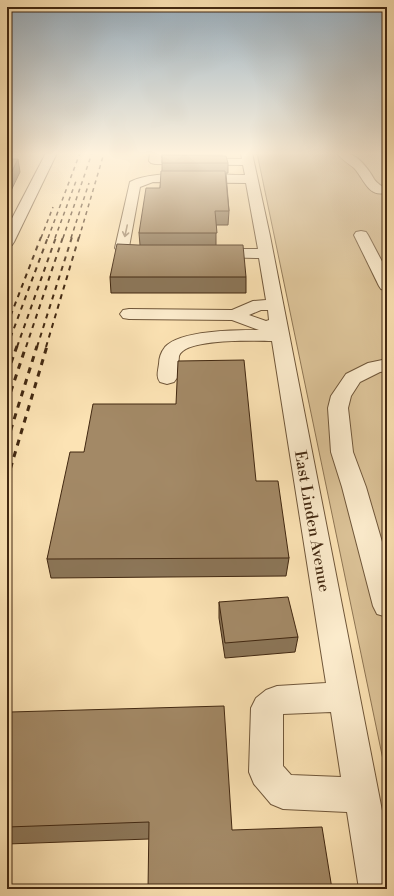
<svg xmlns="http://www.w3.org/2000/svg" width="394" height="896" font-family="'Libre Bodoni',serif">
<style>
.green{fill:#dcc398;stroke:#8f7654}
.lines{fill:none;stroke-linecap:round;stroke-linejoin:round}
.minor-casing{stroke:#70573a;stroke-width:2}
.minor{fill:#fdedce;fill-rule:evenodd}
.rail-far2{stroke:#422811;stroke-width:1.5;stroke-dasharray:4 4;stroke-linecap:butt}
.rail-far1{stroke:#422811;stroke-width:2;stroke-dasharray:5 5;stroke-linecap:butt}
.rail{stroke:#422811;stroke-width:3;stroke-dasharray:6 6;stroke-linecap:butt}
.wall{fill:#8c7658;stroke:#422811}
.shaded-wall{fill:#726047;stroke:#422811}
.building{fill:#a38966;stroke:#422811}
.oneway{stroke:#a08a70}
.labels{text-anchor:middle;stroke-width:4;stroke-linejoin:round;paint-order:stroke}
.street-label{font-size:16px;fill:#422811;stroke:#fdedce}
</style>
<rect width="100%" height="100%" fill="#fce3b4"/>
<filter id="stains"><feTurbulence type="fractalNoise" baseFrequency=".005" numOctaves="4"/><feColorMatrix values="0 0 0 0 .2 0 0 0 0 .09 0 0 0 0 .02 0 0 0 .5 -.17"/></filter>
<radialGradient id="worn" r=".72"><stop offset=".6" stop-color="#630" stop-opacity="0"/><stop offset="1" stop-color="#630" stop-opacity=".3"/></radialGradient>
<polygon class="green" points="257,153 387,153 387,779 272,225"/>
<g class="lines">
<defs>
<g id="minor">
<polygon points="46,153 57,153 14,242 12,245 7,246 7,228"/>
<path d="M150 153H161V158L242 159 241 153H252L270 236 379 795 387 837V889H359L347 812 283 809 271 804 254 784 249 772 251 708 256 698 266 690 277 686 326 683 272 341C255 341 185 338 179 356L177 378 174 382 167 384 160 382C156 377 158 371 159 364 159 358 161 352 165 347 180 330 237 330 259 330L232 320 129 319 123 318 120 314 123 310 129 309 232 310 253 301 266 300 259 258 215 257 210 256 208 253 210 250 215 249H258L246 183 153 182 140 187 129 247 132 249 151 251 153 254 151 257C139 260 122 259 115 248L130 182C154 169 215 175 245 175L243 165 155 164 151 163 149 161ZM261 310H268L269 320 266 321 249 315ZM331 712 341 777 291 775 283 766V714Z"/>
<path d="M337 153C340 153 346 152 350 154 360 158 369 170 374 179 377 184 383 186 386 190L384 193C368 197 363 177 354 168 348 163 341 159 337 153Z"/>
<polygon points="361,231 366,232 368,235 387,271 387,291 381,289 379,286 354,235 356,232"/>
<polygon points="387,359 387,371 380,372 360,382 351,396 348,408 353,452 366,487 387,559 387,617 377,614 373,606 342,487 331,452 328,408 331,396 346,374 368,363"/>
</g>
</defs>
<use href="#minor" class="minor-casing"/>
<use href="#minor" class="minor"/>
<g class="rail-far2">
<polyline points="41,238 53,207"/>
<polyline points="48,238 80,153"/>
<polyline points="55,238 76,181"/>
<polyline points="63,238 92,153"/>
<polyline points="71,238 89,183"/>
<polyline points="79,238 104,153"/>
</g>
<g class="rail-far1">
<polyline points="7,325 41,237"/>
<polyline points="7,347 48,237"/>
<polyline points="17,347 56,237"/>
<polyline points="26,347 63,237"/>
<polyline points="37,347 72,237"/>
<polyline points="46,347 79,237"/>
</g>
<g class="rail">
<polyline points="7,374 17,346"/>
<polyline points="7,403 26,346"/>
<polyline points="7,442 37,346"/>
<polyline points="7,480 47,346"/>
</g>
</g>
<g class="wall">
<polygon points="163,153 222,153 222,156 228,163 228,173 226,173 229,211 228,225 216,225 216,245 246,277 246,293 111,293 110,277 140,245 139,233 160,188 162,171 162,163"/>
<polygon points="84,452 256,481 289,558 286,576 51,578 47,559"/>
<polygon points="219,602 298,637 295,652 225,658 219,618"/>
<polygon points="7,730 232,830 149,839 7,844"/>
</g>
<polygon class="shaded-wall" points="18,159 20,172 7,199 7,181"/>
<g class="building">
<polygon points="162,155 226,156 228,163 162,163"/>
<polygon points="7,159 18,159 7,181"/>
<polygon points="161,171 225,171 229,211 215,211 217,233 139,233 146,188 160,188"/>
<polygon points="117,244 138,245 243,245 246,277 110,277"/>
<polygon points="244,360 256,481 278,481 289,558 47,559 70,452 84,452 93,404 176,404 178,361"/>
<polygon points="288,597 298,637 225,643 219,602"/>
<polygon points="224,706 232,830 322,827 332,889 148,889 149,822 7,827 7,730 10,712"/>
</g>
<defs><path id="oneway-shaft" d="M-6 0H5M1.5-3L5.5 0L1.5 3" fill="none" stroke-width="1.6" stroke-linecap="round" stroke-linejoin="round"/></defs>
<use class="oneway" href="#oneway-shaft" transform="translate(126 231) rotate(102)"/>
<linearGradient id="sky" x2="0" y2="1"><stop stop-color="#97adbd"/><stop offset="0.55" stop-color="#fef2dd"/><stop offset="1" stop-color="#fef2dd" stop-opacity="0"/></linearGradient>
<rect width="394" height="279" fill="url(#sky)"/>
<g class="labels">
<g class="street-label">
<text transform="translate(313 521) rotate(80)" y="6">East Linden Avenue</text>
</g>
</g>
<rect width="394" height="896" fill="none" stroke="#fce3b4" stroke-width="24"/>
<rect x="8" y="8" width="378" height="880" fill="none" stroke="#422811" stroke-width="2"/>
<rect x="12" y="12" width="370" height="872" fill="none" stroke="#422811"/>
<rect width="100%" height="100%" filter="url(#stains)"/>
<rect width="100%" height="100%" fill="url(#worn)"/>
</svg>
